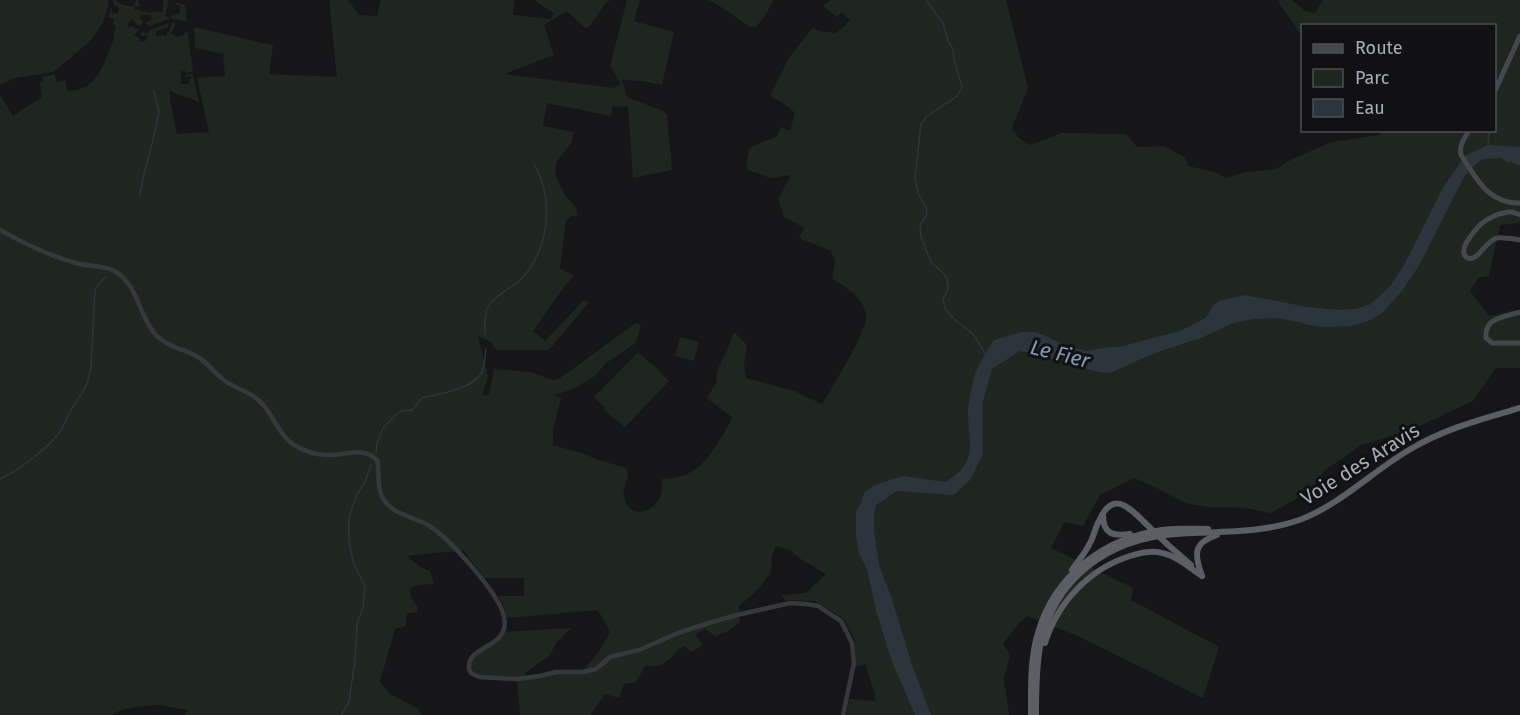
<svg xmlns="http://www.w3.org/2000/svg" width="1520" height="715" font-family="'Fira Sans',sans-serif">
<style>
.green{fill:#1e261f}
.water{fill:#2c353c}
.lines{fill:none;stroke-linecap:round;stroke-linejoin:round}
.stream{stroke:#2c353c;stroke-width:1.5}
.tertiary{stroke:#37383d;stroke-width:4.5}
.secondary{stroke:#45474d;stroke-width:5}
.trunk{stroke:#5b5e65;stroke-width:6}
.trunk-bridge{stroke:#5b5e65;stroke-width:6}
.labels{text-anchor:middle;stroke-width:6;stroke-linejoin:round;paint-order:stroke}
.street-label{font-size:20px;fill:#a8adb8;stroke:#111113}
.water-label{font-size:21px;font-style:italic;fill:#7f9bb3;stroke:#111113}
</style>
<rect width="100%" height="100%" fill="#161618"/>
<g class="green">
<polygon points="0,0 108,0 109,4 103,22 92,39 61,66 53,72 15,78 0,85"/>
<path d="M113 0H116L120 4 133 7 136 0H139L138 1 139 7 135 6 134 9 151 13V11L163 12V0H169L165 16 171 18V15L174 16 175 14H179L180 6 176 5V2L185 5 187 22 171 18 150 26 145 23 152 19 151 15H141L140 19 143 20V23L141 26 137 25 133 19 127 23 129 27 132 26 136 29H140L134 35 139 38 140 42 147 40 146 35 140 36 142 32 147 33 150 30 169 23 168 27 156 31V35L158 36 162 35 165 36 167 32H169L172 22 176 23 171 33 179 38 180 35 183 36 185 32 188 33 193 71 192 72 185 73V70L181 71V84H189V79H191V76L186 77V75L193 74 199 102 170 91V101L177 134 209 132 197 78 225 76 223 54 195 48 194 27 258 42 273 45 269 74 337 77 329 0H348L359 15 377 16 380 0H514L513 15 551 19 554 13 542 6 535 0H610C599 8 597 20 586 29L567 11 544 25 554 55 505 74 614 88 621 84 610 66 627 0H640L634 21 674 32 662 85 642 81 622 80 627 97 663 111 667 115 672 170 633 178 628 107 613 106 611 116 547 103 543 126 573 132 572 142 557 161 555 174 566 197 575 206 578 215 572 216 566 220 560 268 574 276C558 293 547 312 533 331L545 341 584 300 589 302 549 350H496L490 341 478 336 488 377 482 396 489 394 494 369 531 372 553 380 560 378 636 323 641 325 636 343 606 363 595 376 571 390 553 395 561 398 553 429V445L582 453 598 460 627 468C627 469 628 476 628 477 626 487 621 489 625 500 631 519 653 513 660 497 663 492 662 485 662 479 690 478 701 468 716 446 722 436 728 427 732 417L707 398 716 383 717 371 727 350 734 332 747 345 744 366 746 378 794 391 822 404C836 381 850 358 861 334 862 330 865 325 866 320 868 302 846 286 832 279L835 261 831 251 799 238 804 228 784 217 778 200 791 175 770 178 746 169 749 148 777 136 781 127 790 131 795 113C787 105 780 102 770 95L789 58 813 27 818 31 836 33 850 21 842 12 837 17 823 6 830 0H1006L1028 88 1012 128 1019 138 1030 145 1062 133 1126 134 1137 147 1164 146 1185 157 1188 166 1215 172 1226 178 1246 172 1276 169 1292 159 1332 142 1379 135 1381 131 1494 130V26H1302V37L1278 1 1279 0H1292L1305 11 1315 13 1323 0H1520V223L1500 225 1489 276 1478 278 1470 291 1489 316 1516 310 1520 313V368H1496L1473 401 1413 429 1359 446 1342 459 1326 469 1310 491 1271 513 1246 508 1208 507 1185 503 1155 487 1134 478 1100 495 1083 526 1064 522 1051 548 1133 588 1131 600 1219 647 1203 698 1078 636 1027 616 1018 624 1003 644 1010 655 1004 679 1009 715H846L849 699 875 701V694L865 664 856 667V654L854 638 843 618 815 601 785 600 782 595 806 593 826 574 799 558 790 550 776 546 771 558C777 576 751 596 739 606L740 622 728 631 715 636 705 629 695 634 703 645 691 652 684 646C666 658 670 668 645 666L636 682 624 684 619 698 605 694 590 715H520L517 679 483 678 471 673 470 659 503 632 571 628 556 643 550 655 525 673V678L584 669 598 653 610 632 598 610 507 618 504 607 498 596H524V578H484L464 551 433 553 407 556 420 567 430 571 434 584 418 585 410 589 411 597 418 608 417 612 407 614 406 626 395 629 380 682 390 694 417 708 422 715H184L188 710C178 709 168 706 159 705 147 705 120 708 112 715H0V95L13 116 42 97 40 83 43 81 42 77 54 74 57 82 65 80 68 92C74 90 82 89 87 86 103 75 106 56 114 40L113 37 116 26 113 24 114 19 108 17 111 8H112L111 13 117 14 119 8 113 4Z"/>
<polygon points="708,0 773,0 766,14 756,27 750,27 715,3"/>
<polygon points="680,337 699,342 694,361 675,356"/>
<polygon points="638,352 649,362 650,362 669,381 625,427 604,410 605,408 594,397"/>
</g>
<path class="water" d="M1488 145 1520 147V166L1513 163 1507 162 1501 158 1483 159 1477 163 1464 177 1420 264 1402 291 1382 313 1371 320 1351 326 1320 327 1308 325 1300 322 1275 318 1253 319 1233 323 1201 338 1155 353 1110 373 1098 372 1049 358 1020 351 992 369 983 401V454L970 480 954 495 897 491 876 505 874 513V530L879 565 892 599 911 662 931 715H915L891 659 877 614 867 570 859 553 856 537V511L861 503 864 493 873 486 880 483 903 476 945 482C981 461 967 442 968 409 969 402 970 394 972 386 975 369 984 355 994 340L1021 332H1035L1048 337 1066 346 1088 351 1108 347H1119L1180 331 1206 318 1212 307 1219 301 1245 295 1308 307 1337 310 1356 309 1371 304 1391 285 1404 265 1444 186 1465 156Z"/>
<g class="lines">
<g class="stream">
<polyline points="926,0 943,23 948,41 953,49 954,60 962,87 957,96 926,117 921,124 915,178 918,193 927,210 926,216 920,225 921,237 931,262 943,273 947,279 948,284 948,289 943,299 945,309 955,320 973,334 985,353"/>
<polyline points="1488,145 1489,130"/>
<polyline points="140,195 143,178 152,144 159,112 154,91"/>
<path d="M485 334C485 325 484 314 488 307 495 295 510 289 520 280 549 251 555 200 534 164"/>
<path d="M376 453 377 443 383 428 397 414 401 411 412 410 422 398 426 397C443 393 471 390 482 372 485 366 485 356 486 349"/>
<path d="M0 479C19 470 46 450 59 433 64 427 66 419 70 412 80 394 88 390 91 366L95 289 105 277"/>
<polyline points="341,715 349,702 355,660 357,624 363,607 365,587 354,564 351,552 349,541 349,517 357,495 365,482 371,465"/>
</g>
<path class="tertiary" d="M0 230C23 243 50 256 76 263 89 267 108 265 119 274 139 289 140 319 157 336 169 348 185 349 198 357 208 363 215 374 225 381 235 388 248 391 257 399 273 411 277 434 294 445 306 452 319 456 333 455 349 454 364 447 377 460 380 473 376 489 384 500 394 515 414 517 428 525 448 537 500 594 504 617 511 649 466 644 469 669L471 673 479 677 517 679 540 676 556 672H583L596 669 610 657 639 650 678 633 712 622 737 615 790 603 806 604 818 606 841 621 852 643 854 663 843 715"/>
<g class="secondary">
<polyline points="1494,93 1520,36"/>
<path d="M1470 130C1464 138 1459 145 1461 155 1476 178 1488 204 1520 203"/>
<path d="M1520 215C1517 214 1514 212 1511 212 1501 212 1488 218 1481 224 1475 230 1455 252 1468 258 1478 262 1485 241 1497 238 1504 237 1513 239 1520 240"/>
<path d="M1520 312C1505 317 1484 317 1486 338L1492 343H1520"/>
</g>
<g class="trunk">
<path d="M1103 515C1103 535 1114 536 1130 534"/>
<polyline points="1167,544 1191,565"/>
<path d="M1072 570C1078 561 1086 552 1090 543 1094 536 1095 528 1099 521 1112 491 1127 505 1144 522"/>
<path d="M1202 576C1194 554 1193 543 1217 535"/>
<path d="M1045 643C1058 602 1089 569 1130 556 1140 553 1151 550 1162 553 1177 556 1190 568 1202 576"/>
<path d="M1031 715C1031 688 1030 659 1038 633 1054 576 1104 538 1162 530 1177 528 1192 529 1208 529"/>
<path d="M1036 715C1036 692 1036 669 1040 647 1054 578 1108 539 1176 534 1219 531 1262 534 1302 519 1342 503 1373 471 1409 450 1443 429 1482 419 1520 408"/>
</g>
<polyline class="trunk-bridge" points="1144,522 1167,544"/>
</g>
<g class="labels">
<g class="street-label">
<text transform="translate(1360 464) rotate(-32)" y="7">Voie des Aravis</text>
</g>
<g class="water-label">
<text transform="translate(1060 354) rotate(14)" y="7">Le Fier</text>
</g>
</g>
<rect x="1301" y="24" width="195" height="108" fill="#111113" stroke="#4d4f55" stroke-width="1.5"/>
<rect x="1313" y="44" width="30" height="9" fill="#45474d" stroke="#4d4f55" stroke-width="1.5"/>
<text x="1355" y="54" font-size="18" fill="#a8adb8">Route</text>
<rect x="1313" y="69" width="30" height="18" fill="#1e261f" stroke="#4d4f55" stroke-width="1.5"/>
<text x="1355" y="84" font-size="18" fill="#a8adb8">Parc</text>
<rect x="1313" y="99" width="30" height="18" fill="#2c353c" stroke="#4d4f55" stroke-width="1.5"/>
<text x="1355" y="114" font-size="18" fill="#a8adb8">Eau</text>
</svg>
